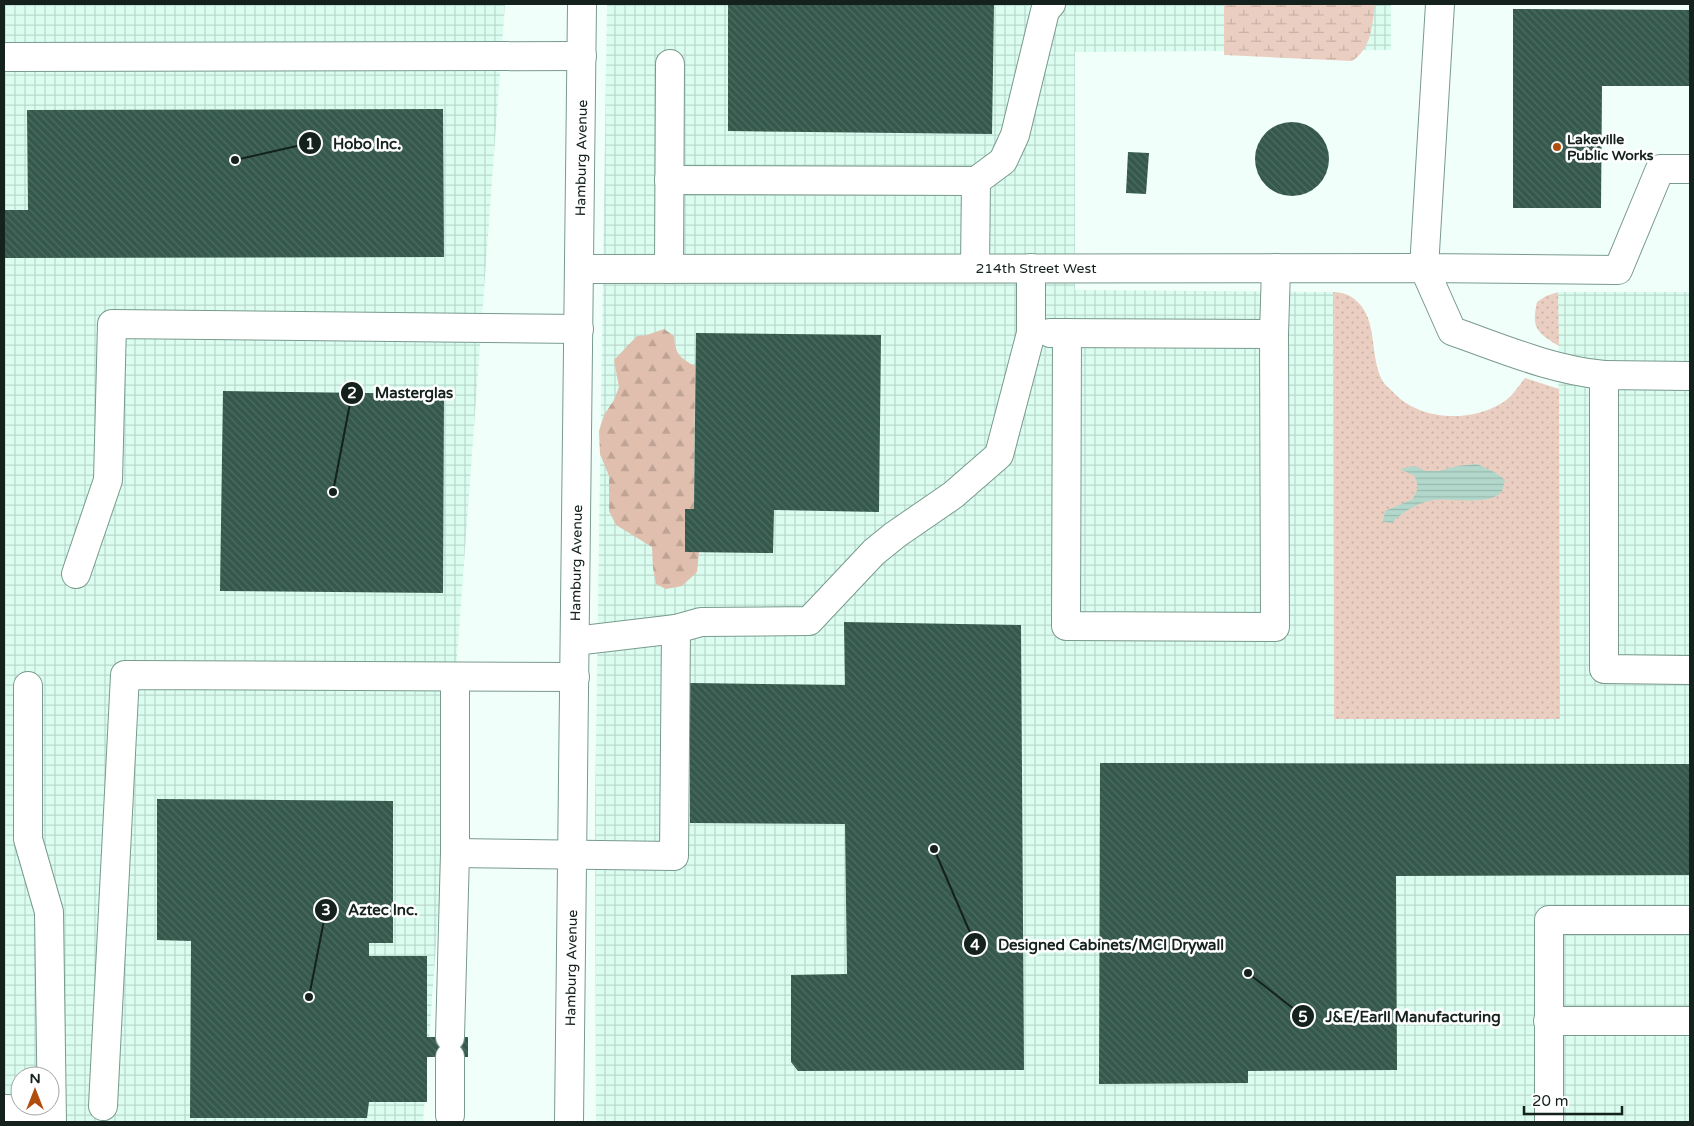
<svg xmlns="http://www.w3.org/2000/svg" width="1694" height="1126" font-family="'Varela Round',sans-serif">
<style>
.industrial{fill:url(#industrial-grid);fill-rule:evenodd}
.grass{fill:url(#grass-dots)}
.forest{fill:url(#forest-firs)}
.wetland{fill:url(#wetland-marsh)}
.water{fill:url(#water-rules)}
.building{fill:url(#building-back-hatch)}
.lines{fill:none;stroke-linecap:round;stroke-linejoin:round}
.minor-casing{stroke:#799a8e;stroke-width:30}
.minor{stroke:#fff;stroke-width:28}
.poi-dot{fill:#b04f0b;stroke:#fff;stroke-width:2}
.labels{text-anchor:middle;stroke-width:5;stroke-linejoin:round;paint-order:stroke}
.poi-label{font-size:14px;font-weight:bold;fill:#14211d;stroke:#fff;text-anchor:start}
.street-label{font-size:14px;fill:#14211d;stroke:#fff}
.leader{fill:none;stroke:#14211d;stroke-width:2}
.callout-dot{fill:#14211d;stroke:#fff;stroke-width:2}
.mark-label{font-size:15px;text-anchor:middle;font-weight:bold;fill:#fff}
.callout-label{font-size:15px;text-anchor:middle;font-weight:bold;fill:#14211d;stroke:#fff;stroke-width:5;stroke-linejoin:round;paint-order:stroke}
</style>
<defs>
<pattern id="industrial-grid" width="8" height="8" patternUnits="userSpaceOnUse" patternTransform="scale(1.25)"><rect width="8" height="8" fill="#dafdf0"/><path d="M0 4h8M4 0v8" fill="none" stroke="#bad9cd"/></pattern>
<pattern id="grass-dots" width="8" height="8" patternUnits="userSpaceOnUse" patternTransform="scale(1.25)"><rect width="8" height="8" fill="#eacec1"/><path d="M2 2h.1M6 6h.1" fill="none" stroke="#c8b1a5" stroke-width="1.8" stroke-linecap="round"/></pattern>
<pattern id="forest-firs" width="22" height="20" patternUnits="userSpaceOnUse" patternTransform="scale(1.25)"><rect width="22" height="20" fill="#e0bfae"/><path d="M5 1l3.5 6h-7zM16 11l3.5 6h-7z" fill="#bfa495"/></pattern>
<pattern id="wetland-marsh" width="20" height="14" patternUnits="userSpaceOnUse" patternTransform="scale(1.25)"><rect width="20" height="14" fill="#eacec1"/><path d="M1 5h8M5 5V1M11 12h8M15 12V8" fill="none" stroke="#c8b1a5"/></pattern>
<pattern id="water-rules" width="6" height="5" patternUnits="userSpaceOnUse" patternTransform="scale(1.25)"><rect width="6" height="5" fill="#b2d8cb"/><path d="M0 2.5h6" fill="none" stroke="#98b9ae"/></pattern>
<pattern id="building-back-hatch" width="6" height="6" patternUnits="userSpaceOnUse" patternTransform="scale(1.25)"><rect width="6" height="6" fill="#35584c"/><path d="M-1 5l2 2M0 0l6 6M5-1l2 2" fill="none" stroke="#4f6c62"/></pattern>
</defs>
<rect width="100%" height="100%" fill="#f1fffa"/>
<g class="industrial">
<path d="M4 4H505L423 1122H4ZM20 1076H50V1106H20Z"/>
<polygon points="607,4 1391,4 1391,50 1075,52 1075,290 1333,292 1334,718 1560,718 1558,292 1690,292 1690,1122 596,1122 595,810"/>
</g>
<g class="grass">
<path d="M1333 292C1346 292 1357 298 1364 310 1376 329 1371 358 1382 380 1384 384 1389 388 1392 391 1419 421 1469 423 1502 403 1511 398 1518 387 1525 378L1559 389 1560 719H1334Z"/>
<path d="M1558 292 1559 346C1537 333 1531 328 1537 302L1546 296Z"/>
</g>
<path class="forest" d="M664 329 674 336C675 354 680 358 695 366L694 509H685V552H699L697 572 682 586 666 589 656 584 653 568 652 547 616 525 609 511V476L600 454 599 431 604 415 614 400 619 387 614 360 637 336 647 335Z"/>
<path class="wetland" d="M1224 4H1375C1372 25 1372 48 1352 61L1224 55Z"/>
<path class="water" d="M1477 464 1496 473 1505 480C1504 483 1503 488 1502 491 1491 507 1450 497 1433 500 1417 503 1402 512 1392 523L1383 522 1385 511 1413 499 1418 488 1415 476 1400 469 1414 466 1426 471H1439L1457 466Z"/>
<g class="building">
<polygon points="728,4 994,4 992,134 728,131"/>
<polygon points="1513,9 1690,10 1690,86 1602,86 1601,208 1513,208"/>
<polygon points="443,109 444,257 4,258 4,210 28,210 27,110"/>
<circle cx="1292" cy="159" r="37"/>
<polygon points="1128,152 1149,153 1146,194 1126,193"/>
<polygon points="696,333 881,335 879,512 774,510 773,553 685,552 685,509 694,509"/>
<polygon points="223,391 444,394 443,593 220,591"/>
<polygon points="844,622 1021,625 1024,1070 798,1071 791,1062 791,975 847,974 845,824 690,823 690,683 845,685"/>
<polygon points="1100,763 1690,764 1690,875 1396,876 1397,1070 1248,1071 1248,1083 1099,1084"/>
<polygon points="157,799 393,801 393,943 369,943 369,956 427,956 427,1037 468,1037 468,1057 427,1057 427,1102 369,1102 367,1118 190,1118 191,941 157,940"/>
</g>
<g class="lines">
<defs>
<g id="minor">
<polyline points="1440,4 1424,268 1618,270 1660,169 1690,169"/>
<polyline points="4,57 582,56"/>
<polyline points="669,180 976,181"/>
<polyline points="975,268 976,181 1003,161 1015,135 1045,11 1051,4"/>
<path d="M580 269 1424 268 1452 331C1501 348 1551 370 1604 375"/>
<polyline points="669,269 670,64"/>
<polyline points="1050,333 1274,334"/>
<polyline points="1067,333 1066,626 1275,627 1274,334 1276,268"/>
<polyline points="1690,376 1604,375 1604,669 1690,670"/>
<polyline points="76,574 108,480 112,324 579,329"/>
<polyline points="575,641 676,629 701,622 809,621 874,552 895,535 953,495 999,455 1031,333 1031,268"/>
<polyline points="28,686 28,839 49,912 52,1122"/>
<polyline points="455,853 674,856 676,629"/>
<polyline points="1548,1021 1690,1021"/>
<polyline points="450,1037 455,853 455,677"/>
<polyline points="450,1057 450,1115"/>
<polyline points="103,1106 125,675 575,677"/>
<polyline points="4,1109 51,1110"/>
<polyline points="569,1122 582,4"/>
<polyline points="1549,1122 1549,920 1690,920"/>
</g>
</defs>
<use href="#minor" class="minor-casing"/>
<use href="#minor" class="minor"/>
</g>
<circle class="poi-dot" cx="1557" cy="147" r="5"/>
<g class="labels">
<g class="poi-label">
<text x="1567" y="144">Lakeville<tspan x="1567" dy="16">Public Works</tspan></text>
</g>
<g class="street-label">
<text transform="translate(581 158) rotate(-89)" y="5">Hamburg Avenue</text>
<text x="1036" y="273">214th Street West</text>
<text transform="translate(576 563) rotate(-89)" y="5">Hamburg Avenue</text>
<text transform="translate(571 968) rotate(-89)" y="5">Hamburg Avenue</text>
</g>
</g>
<path class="leader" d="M235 160L310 143M333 492L352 393M309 997L326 910M934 849L975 944M1248 973L1303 1016"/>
<g class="callout-dot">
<circle cx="235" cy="160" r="5"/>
<circle cx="333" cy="492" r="5"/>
<circle cx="309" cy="997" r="5"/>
<circle cx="934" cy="849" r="5"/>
<circle cx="1248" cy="973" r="5"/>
<circle cx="310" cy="143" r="12"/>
<circle cx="352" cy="393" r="12"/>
<circle cx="326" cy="910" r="12"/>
<circle cx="975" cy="944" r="12"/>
<circle cx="1303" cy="1016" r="12"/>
</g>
<g class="mark-label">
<text x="310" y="149">1</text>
<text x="352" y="398">2</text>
<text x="326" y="915">3</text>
<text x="975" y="950">4</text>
<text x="1303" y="1022">5</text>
</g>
<g class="callout-label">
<text x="367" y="149">Hobo Inc.</text>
<text x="414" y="398">Masterglas</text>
<text x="383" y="915">Aztec Inc.</text>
<text x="1111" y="950">Designed Cabinets/MCI Drywall</text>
<text x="1413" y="1022">J&amp;E/Earll Manufacturing</text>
</g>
<rect width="1694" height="1126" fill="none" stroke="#14211d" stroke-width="10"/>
<g transform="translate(35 1091)"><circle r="24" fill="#ffffff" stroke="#a1a6a5"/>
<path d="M0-4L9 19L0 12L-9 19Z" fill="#b04f0b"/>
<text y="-8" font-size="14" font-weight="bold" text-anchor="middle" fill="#14211d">N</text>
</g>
<path d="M1524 1106v8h98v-8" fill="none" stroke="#14211d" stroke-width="2.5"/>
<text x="1532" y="1106" font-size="15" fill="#14211d" stroke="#ffffff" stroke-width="4" paint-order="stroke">20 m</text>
</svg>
